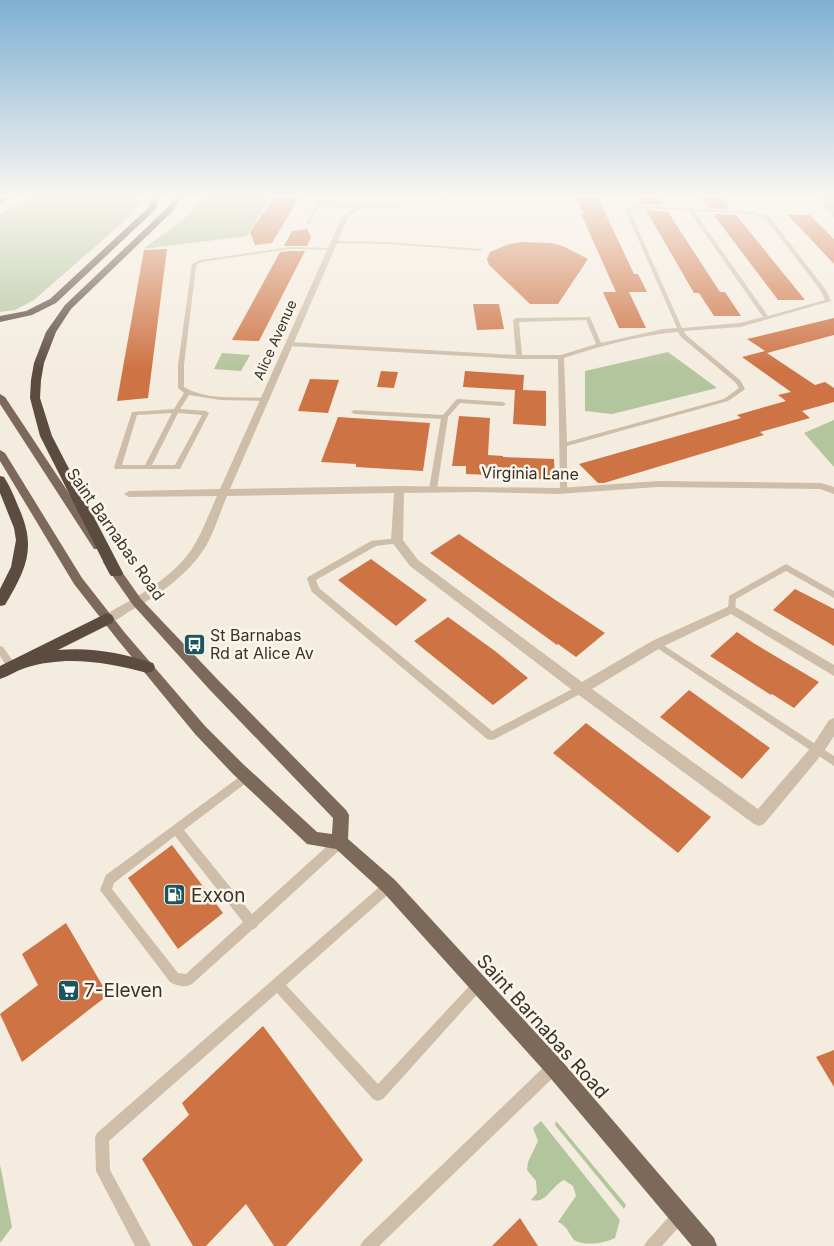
<svg xmlns="http://www.w3.org/2000/svg" width="834" height="1246" font-family="Inter,sans-serif">
<style>
.green{fill:#b3c59d}
.building{fill:#cd7344}
.lines{fill:none;stroke-linecap:round;stroke-linejoin:round}
.lane{fill:#cebea9;fill-rule:evenodd}
.street{fill:#cebea9;fill-rule:evenodd}
.primary{fill:#7d695a;fill-rule:evenodd}
.highway{fill:#5c4c40;fill-rule:evenodd}
.labels{text-anchor:middle;stroke-width:5;stroke-linejoin:round;paint-order:stroke}
.far-street-label{font-size:14px;fill:#3a3129;stroke:#fbf6ec}
.street-label{font-size:16px;fill:#3a3129;stroke:#fbf6ec}
.poi-label{font-size:16px;fill:#3a3129;stroke:#fbf6ec;text-anchor:start}
.near-poi-label{font-size:19px;fill:#3a3129;stroke:#fbf6ec;text-anchor:start}
.near-street-label{font-size:19px;fill:#3a3129;stroke:#fbf6ec}
</style>
<rect width="100%" height="100%" fill="#f4ecdf"/>
<g class="green">
<polygon points="32,196 137,196 139,204 129,217 34,300 15,310 0,312 0,214"/>
<polygon points="204,196 271,196 247,236 143,249 189,215"/>
<polygon points="781,196 834,196 834,218 818,198"/>
<polygon points="668,352 717,388 612,414 585,411 585,371"/>
<polygon points="222,353 250,355 241,371 214,369"/>
<polygon points="834,420 834,467 804,433"/>
<path d="M541 1121 620 1220 615 1238C603 1244 585 1246 574 1240 568 1232 567 1226 558 1222L576 1196 573 1186 564 1180C551 1186 547 1204 531 1200L537 1193 536 1181 527 1170 528 1162 538 1141 533 1128Z"/>
<polygon points="556,1121 626,1205 624,1209 555,1125"/>
<polygon points="0,1164 12,1227 0,1243"/>
</g>
<g class="building">
<polygon points="275,196 299,196 298,198 299,198 272,243 255,245 250,232"/>
<polygon points="637,196 658,196 664,205 642,204"/>
<polygon points="699,196 722,197 731,209 708,208"/>
<polygon points="576,198 598,198 634,274 638,274 647,292 629,292 646,328 619,328 603,292 616,292 581,214 584,214"/>
<polygon points="646,210 668,212 720,292 725,292 741,316 714,316 699,293 694,293"/>
<polygon points="713,214 736,215 805,300 778,300"/>
<polygon points="788,215 810,215 834,239 834,264"/>
<polygon points="307,229 311,237 307,246 284,246 292,231"/>
<polygon points="522,242 552,243 565,247 588,259 558,304 530,304 489,265 487,259 490,252 509,244"/>
<polygon points="167,249 148,398 117,401 144,250"/>
<polygon points="291,251 305,251 259,341 232,340 280,252"/>
<polygon points="473,304 499,304 504,329 477,330"/>
<polygon points="834,318 834,335 767,353 815,385 825,382 834,388 834,402 802,411 810,418 760,432 764,435 604,483 598,483 579,464 741,418 737,415 786,401 778,395 791,392 742,357 765,351 747,339"/>
<polygon points="381,371 398,372 394,388 377,387"/>
<polygon points="465,371 524,375 523,390 546,391 546,426 513,424 515,390 463,387"/>
<polygon points="310,379 339,380 328,413 298,411"/>
<polygon points="459,416 490,418 488,455 503,456 503,457 554,459 555,480 538,479 538,477 466,474 466,466 452,466"/>
<polygon points="338,417 430,423 423,471 356,467 356,464 321,462"/>
<polygon points="459,534 554,599 605,633 576,657 558,644 557,645 430,553"/>
<polygon points="371,559 427,600 396,626 338,580"/>
<polygon points="795,589 834,609 834,646 773,610"/>
<polygon points="448,617 495,651 528,678 493,705 414,641"/>
<polygon points="737,632 755,644 819,682 794,708 772,694 771,695 710,656"/>
<polygon points="689,690 770,748 742,779 660,717"/>
<polygon points="586,723 711,817 678,853 553,753"/>
<polygon points="172,845 223,913 178,949 128,878"/>
<polygon points="66,923 108,995 22,1062 0,1014 38,985 22,954"/>
<polygon points="263,1026 363,1160 286,1246 274,1246 246,1204 206,1246 193,1246 142,1159 189,1115 182,1103"/>
<polygon points="834,1050 834,1087 816,1057"/>
<polygon points="520,1218 538,1246 492,1246"/>
</g>
<g class="lines">
<g class="lane">
<polygon points="320,196 324,196 320,204 386,206 465,196 474,196 386,208 319,206 310,224 306,224"/>
<path d="M644 206 752 212 769 216 826 290 831 301 740 327 684 331 686 335 740 380 745 389 744 390 728 401 567 446V493H561L560 491 558 359H519L289 346 286 344 289 342 516 355 513 320 516 318 590 317 601 343 663 329 677 328 626 211 630 207ZM644 208 689 211 763 317 740 323 682 328 630 211 633 209ZM694 211 752 214 765 218 821 291 825 300 768 316ZM586 320 596 344 561 355H522L519 322ZM678 332 681 337 735 382 739 388 724 399 567 442 564 358C601 346 639 335 678 332Z"/>
<polygon points="333,241 387,242 481,249 483,250 481,251 387,244 331,243 331,241"/>
<path d="M291 247 330 248 332 249 330 250 291 249 201 262 196 266 184 365V387C207 401 239 396 264 398L267 400 266 401 220 400 189 395 180 409 206 411 209 413 180 469H115L114 467 132 412 174 409 184 393 178 388V365L192 264 200 260ZM172 413 145 465H122L137 415ZM178 413 202 415 175 465H152Z"/>
<polygon points="458,399 503,402 506,404 503,406 460,403 448,417 437,489 433,491 429,489 441,419 354,414 351,412 354,410 443,415 456,400"/>
<polygon points="397,538 401,541 400,543 376,546 316,580 319,588 492,731 578,686 581,685 584,686 586,689 584,692 495,739 491,740 487,739 312,592 307,579 308,577 371,541"/>
<polygon points="786,564 834,591 834,598 786,571 736,599 735,611 729,611 728,609 729,596"/>
<polygon points="657,641 834,756 834,766 654,646 653,644 654,642"/>
<polygon points="0,646 3,647 15,664 17,667 15,670 9,670 0,656"/>
<path d="M246 772 250 774 251 777 250 780 184 830 252 914 336 838 340 837 344 838 346 842 344 846 258 925 256 928 252 930 192 984C184 988 177 986 170 982L100 890 106 875ZM175 836 243 922 186 974 178 973 112 889 114 883Z"/>
<polygon points="389,880 393,882 395,886 393,890 286,985 378,1084 474,981 478,979 482,981 484,985 482,989 383,1099 378,1101 373,1099 277,993 109,1141 110,1170 151,1246 135,1246 96,1171 95,1138 97,1133 385,882"/>
<polygon points="554,1060 559,1062 561,1067 559,1072 379,1246 360,1246 363,1241 549,1062"/>
<polygon points="680,1208 685,1210 687,1215 685,1220 662,1246 644,1246 647,1241 675,1210"/>
</g>
<path class="street" d="M359 205 362 207 361 208 348 218 230 489 399 486 558 488 658 481 821 483 834 487V494L820 489 658 487 558 494 476 492 404 493 403 540 418 560 582 682 652 641 732 605 834 665V676L731 614 662 647 592 689 758 809 813 745 829 720 834 718V736L823 753 764 824 759 826 754 824 576 693 410 566 391 541 394 493 227 496C220 512 215 530 206 546 188 575 159 595 130 611 122 616 112 625 103 622L101 619 103 616C136 597 177 577 196 542 204 528 210 511 217 496L129 497 124 494 129 491 220 489 342 217Z"/>
<g class="primary">
<polygon points="0,394 5,397 102,543 104,546 102,549 94,549 0,404"/>
<polygon points="0,450 5,453 82,578 125,633 205,726 243,764 317,832 332,834 333,818 209,689 133,605 105,565 103,562 105,559 113,559 141,599 219,681 346,810 349,815 348,839 395,880 561,1060 714,1238 717,1246 692,1246 547,1074 383,892 336,849 307,844 233,774 195,734 117,639 74,584 0,461"/>
</g>
<g class="highway">
<polygon points="7,196 16,196 0,204 0,199"/>
<polygon points="149,196 156,196 158,203 155,210 56,303 32,315 0,322 0,316 26,311 50,299 149,207 150,203"/>
<polygon points="175,196 182,196 174,210 71,309 56,332 44,363 41,380 40,398 52,436 123,573 121,576 111,576 109,573 40,436 30,398 31,380 34,363 46,332 65,305 168,207"/>
<path d="M0 476 4 477C10 486 14 496 18 506 37 547 27 568 5 605L0 606V589L11 567 16 540 14 528 0 493Z"/>
<path d="M107 613 112 615 114 619 112 623 58 650C91 647 122 653 153 663L155 667 153 671 147 673C107 662 65 655 25 668 16 671 9 676 0 679V666Z"/>
</g>
</g>
<linearGradient id="sky" x2="0" y2="1"><stop stop-color="#7db0d3"/><stop offset="0.53" stop-color="#faf6f1"/><stop offset="1" stop-color="#faf6f1" stop-opacity="0"/></linearGradient>
<rect width="834" height="370" fill="url(#sky)"/>
<defs>
<symbol id="bus-square" viewBox="-11 -11 22 22"><rect x="-9" y="-9" width="18" height="18" rx="4" fill="#1c545f" stroke="#fbf6ec"/><path d="M-5-6H5V4H4V6H2V4H-2V6H-4V4H-5ZM-3.5-4V0h7V-4ZM-3.5 1.2v1.5H-2V1.2ZM2 1.2v1.5H3.5V1.2Z" fill="#fff"/></symbol>
<symbol id="fuel-square" viewBox="-11 -11 22 22"><rect x="-9" y="-9" width="18" height="18" rx="4" fill="#1c545f" stroke="#fbf6ec"/><path d="M-5.5-6h7V0h2V4h1.3V-2.5L3-4.5l.8-.8L6-3V5H2.5V1h-1V6h-7ZM-4.2-4.7v3.2H.2V-4.7Z" fill="#fff"/></symbol>
<symbol id="supermarket-square" viewBox="-11 -11 22 22"><rect x="-9" y="-9" width="18" height="18" rx="4" fill="#1c545f" stroke="#fbf6ec"/><path d="M-6-5.5h2.5l.6 2H6L4.5 2H-2.5L-4.4-4H-6ZM-1.5 3.2a1.3 1.3 0 1 0 .1 0ZM3 3.2a1.3 1.3 0 1 0 .1 0Z" fill="#fff"/></symbol>
</defs>
<g fill-rule="evenodd">
<use href="#bus-square" x="182" y="632" width="25" height="25"/>
<use href="#fuel-square" x="162" y="882" width="25" height="25"/>
<use href="#supermarket-square" x="56" y="978" width="25" height="25"/>
</g>
<g class="labels">
<g class="far-street-label">
<text transform="translate(275 340) rotate(-66)" y="5">Alice Avenue</text>
</g>
<g class="street-label">
<text transform="translate(530 473) rotate(1)" y="6">Virginia Lane</text>
<text transform="translate(116 534) rotate(55)" y="6">Saint Barnabas Road</text>
</g>
<g class="poi-label">
<text x="210" y="641">St Barnabas<tspan x="210" dy="18">Rd at Alice Av</tspan></text>
</g>
<g class="near-poi-label">
<text x="191" y="902">Exxon</text>
<text x="84" y="997">7-Eleven</text>
</g>
<g class="near-street-label">
<text transform="translate(543 1026) rotate(48)" y="7">Saint Barnabas Road</text>
</g>
</g>
</svg>
